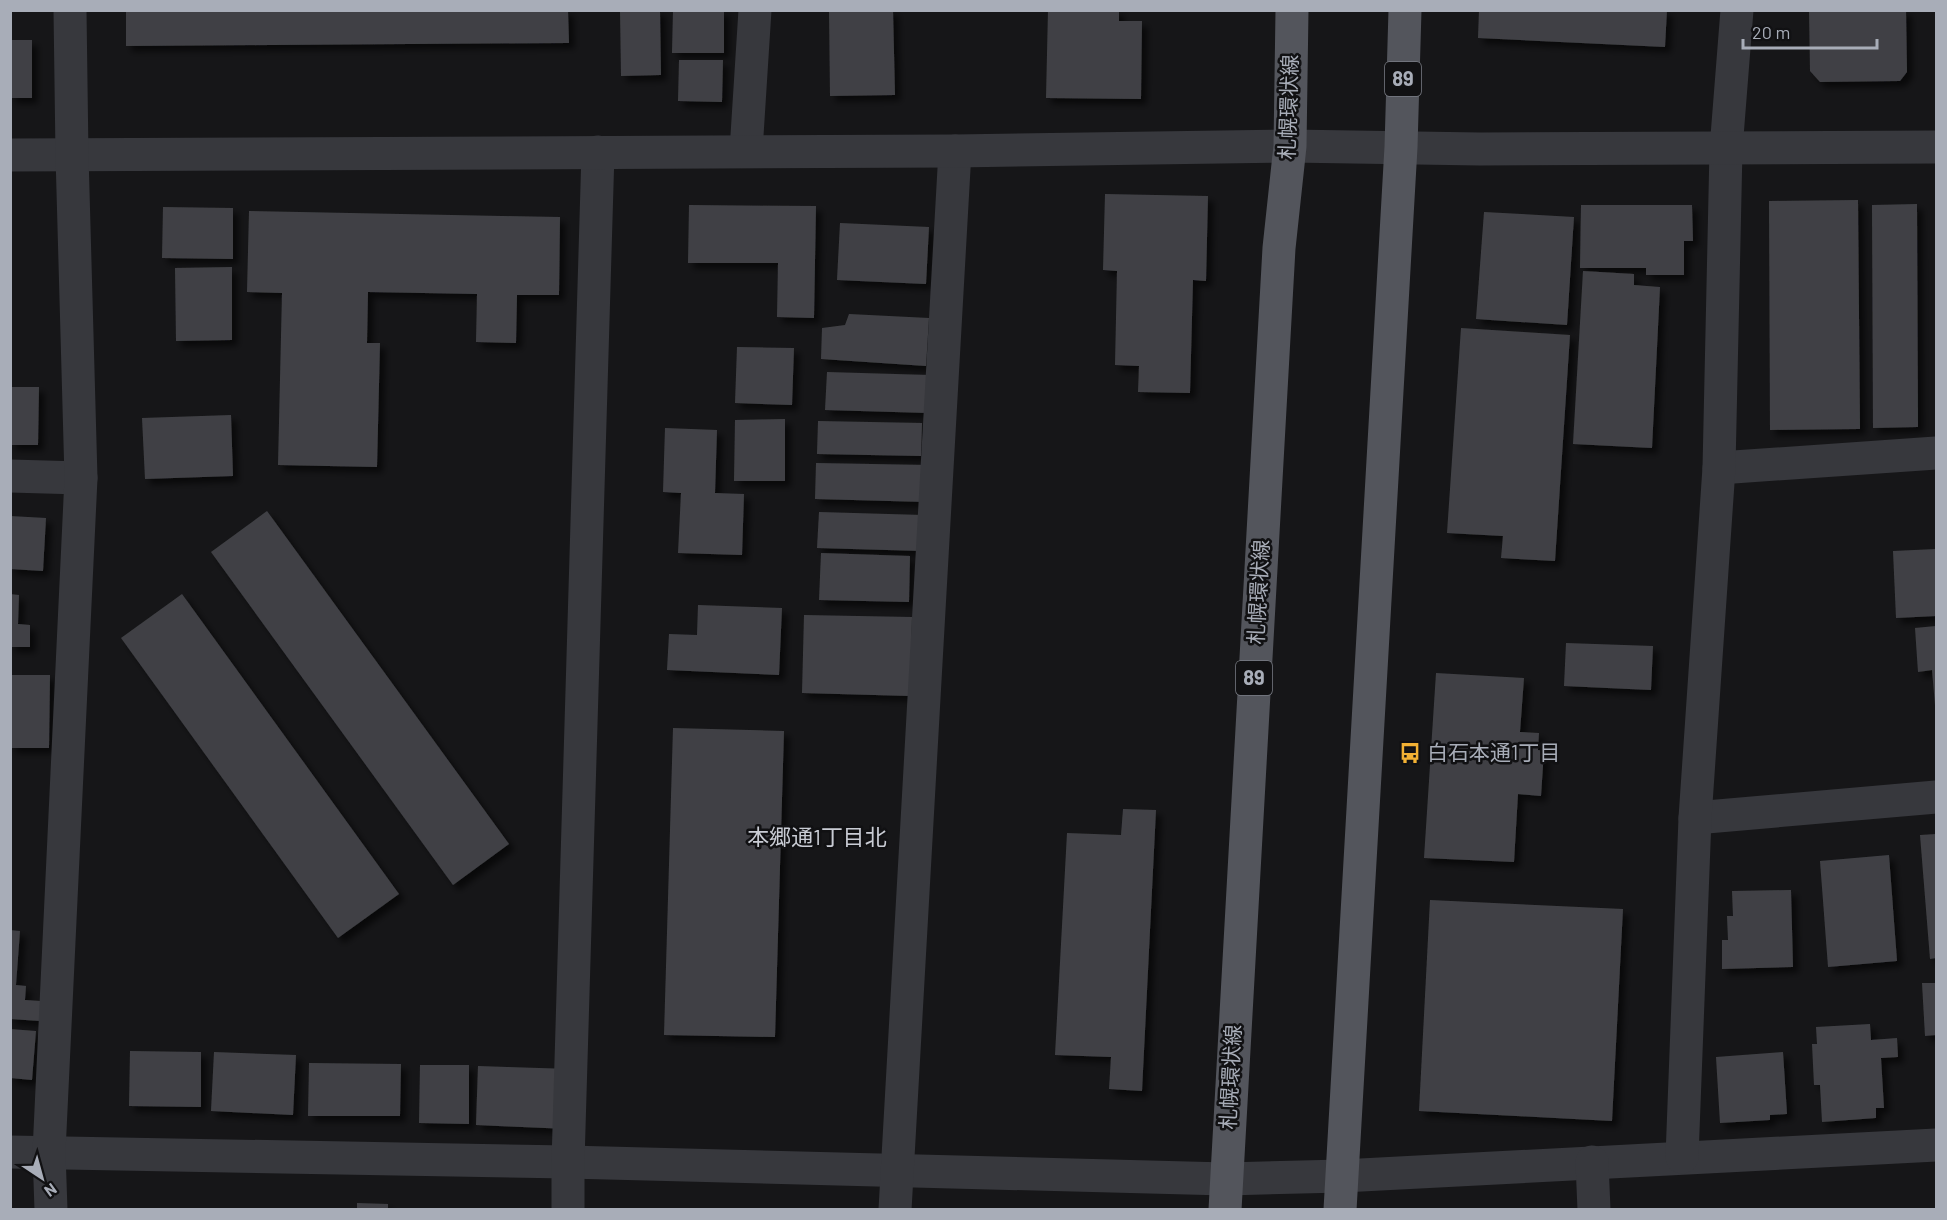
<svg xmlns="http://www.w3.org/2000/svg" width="1947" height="1220" font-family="Barlow,'Noto Sans JP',sans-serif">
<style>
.building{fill:#404145;filter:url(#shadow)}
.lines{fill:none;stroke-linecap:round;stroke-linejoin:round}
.minor{stroke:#37383d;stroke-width:33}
.tertiary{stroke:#37383d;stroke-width:33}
.primary{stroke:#53555c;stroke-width:33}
.labels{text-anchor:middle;stroke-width:5;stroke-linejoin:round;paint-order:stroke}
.shield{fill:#111113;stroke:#7b7e86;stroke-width:1.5}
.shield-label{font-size:20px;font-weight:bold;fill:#a8adb8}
.street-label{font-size:21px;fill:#a8adb8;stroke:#111113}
.poi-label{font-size:21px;fill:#a8adb8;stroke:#111113;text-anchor:start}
.neighbourhood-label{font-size:22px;fill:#c9ccd4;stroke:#111113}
</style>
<defs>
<filter id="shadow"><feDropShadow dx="5.5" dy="5.5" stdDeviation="3" flood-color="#0009"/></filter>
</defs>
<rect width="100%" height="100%" fill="#161618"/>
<g class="building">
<polygon points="126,10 568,10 569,43 126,46"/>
<polygon points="620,10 660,10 661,75 621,76"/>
<polygon points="673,10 724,10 724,53 672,53"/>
<polygon points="829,10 893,10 895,95 830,96"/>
<polygon points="1048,10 1119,10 1119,21 1142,21 1141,99 1046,98"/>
<polygon points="1479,10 1667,10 1665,47 1478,38"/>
<polygon points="1809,10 1906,10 1907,72 1900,81 1820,82 1810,71"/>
<rect x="10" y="40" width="22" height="58"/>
<polygon points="679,60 723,60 722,102 678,101"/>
<polygon points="1105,194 1208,196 1206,281 1193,280 1190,393 1138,392 1139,366 1115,365 1117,271 1103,270"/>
<polygon points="1858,200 1860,429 1770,430 1769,201"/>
<polygon points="1917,204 1918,427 1873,428 1872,205"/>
<polygon points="689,205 816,206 814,318 777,317 778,263 688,263"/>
<polygon points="1581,205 1692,205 1693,241 1684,241 1684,275 1646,275 1646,268 1580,268"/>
<polygon points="163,207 233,208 233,259 162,258"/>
<polygon points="249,211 560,217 559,295 517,295 516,343 476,342 477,294 368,292 367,343 380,343 377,467 278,465 282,293 247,292"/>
<polygon points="1484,212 1574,217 1567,325 1476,319"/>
<polygon points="840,223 929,227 926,284 837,280"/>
<polygon points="232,267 232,340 176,341 175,268"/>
<polygon points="1583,271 1634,274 1634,285 1660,287 1652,448 1573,444"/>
<polygon points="849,314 929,318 926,366 821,359 822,328 845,325"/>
<polygon points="1461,328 1570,335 1555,561 1501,558 1503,536 1447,533"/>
<polygon points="737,347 794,348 792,405 735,403"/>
<polygon points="827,372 929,375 928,413 825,410"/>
<polygon points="10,387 39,387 38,445 10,445"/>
<polygon points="231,415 233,476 145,479 142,418"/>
<polygon points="785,419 785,481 734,481 735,420"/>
<polygon points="818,421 922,423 921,456 817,454"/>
<polygon points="665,428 717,430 715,493 744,494 742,555 678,553 681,493 663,492"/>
<polygon points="816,463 927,465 926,502 815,499"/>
<polygon points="267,511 509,844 453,885 211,552"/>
<polygon points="819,512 923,515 922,551 817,548"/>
<polygon points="10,516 46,518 43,571 10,569"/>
<polygon points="1936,549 1936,616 1896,618 1893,551"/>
<polygon points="821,553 910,556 909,602 819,600"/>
<polygon points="10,594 19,595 18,624 30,625 30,647 10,647"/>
<polygon points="182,594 399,894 338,938 121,638"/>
<polygon points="698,605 782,608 779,675 667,670 669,634 697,635"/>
<polygon points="804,615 912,617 910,696 802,693"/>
<polygon points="1936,626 1936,705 1935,705 1932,670 1918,672 1915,628"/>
<polygon points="1566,643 1653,646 1651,690 1564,686"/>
<polygon points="1436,673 1524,678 1520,732 1539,733 1538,750 1544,751 1541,796 1518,794 1514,862 1424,858"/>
<polygon points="10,675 50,675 49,748 10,748"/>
<polygon points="673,728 784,731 775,1037 664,1035"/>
<polygon points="1123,809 1156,810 1142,1091 1109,1089 1111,1057 1055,1055 1067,833 1121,835"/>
<polygon points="1936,834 1936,958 1930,959 1920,835"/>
<polygon points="1889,855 1897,961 1828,967 1820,861"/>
<polygon points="1791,890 1793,967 1722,969 1722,940 1728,940 1727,916 1733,916 1732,891"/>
<polygon points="1430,900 1623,909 1612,1121 1419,1111"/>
<polygon points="10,930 20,931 16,985 26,986 25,1000 41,1001 40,1021 10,1019"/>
<polygon points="1922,983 1936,983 1936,1035 1925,1036"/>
<polygon points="1870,1024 1871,1040 1897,1038 1898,1057 1881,1058 1884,1108 1876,1108 1876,1118 1822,1122 1820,1085 1814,1085 1812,1044 1817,1044 1816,1027"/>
<polygon points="10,1029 36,1031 32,1080 10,1078"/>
<polygon points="130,1051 201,1052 201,1107 129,1106"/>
<polygon points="214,1052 296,1055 293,1115 211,1111"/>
<polygon points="1783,1052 1787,1114 1770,1115 1770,1120 1720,1123 1716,1057"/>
<polygon points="309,1063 401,1064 400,1116 308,1116"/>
<polygon points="420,1065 469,1065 469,1124 419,1123"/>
<polygon points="478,1066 571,1069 569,1129 476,1125"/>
<polygon points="357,1203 388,1204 388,1210 357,1210"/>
</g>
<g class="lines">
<g class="minor">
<polyline points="746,151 755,10"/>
<polyline points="1719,468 1936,453"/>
<polyline points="10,476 81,478"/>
<polyline points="1695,818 1936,797"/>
<polyline points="10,1152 568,1162 1226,1179 1342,1176 1936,1145"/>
<polyline points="1682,1157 1695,818 1719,468 1726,149 1737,10"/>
<polyline points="1592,1162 1594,1210"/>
<polyline points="568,1210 568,1162 598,152"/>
<polyline points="895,1210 955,151"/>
</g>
<g class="tertiary">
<polyline points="10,155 955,151 1290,146 1480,149 1936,147"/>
<polyline points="51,1210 49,1152 81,478 72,155 70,10"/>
</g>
<g class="primary">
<polyline points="1225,1210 1279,248 1290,146 1292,10"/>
<polyline points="1340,1210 1401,147 1405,10"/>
</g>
</g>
<defs>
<symbol id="bus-bare" viewBox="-9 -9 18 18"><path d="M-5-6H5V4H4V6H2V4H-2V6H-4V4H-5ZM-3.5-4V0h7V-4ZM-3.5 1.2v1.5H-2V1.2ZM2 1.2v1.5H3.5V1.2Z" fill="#f2b134" stroke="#111113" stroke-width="2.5" paint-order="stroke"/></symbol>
</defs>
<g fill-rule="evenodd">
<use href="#bus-bare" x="1395" y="738" width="30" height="30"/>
</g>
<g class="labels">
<g class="shield">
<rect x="1385" y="62" width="36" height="34" rx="4.5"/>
<rect x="1236" y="661" width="36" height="34" rx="4.5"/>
</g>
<g class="shield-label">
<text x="1403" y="86">89</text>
<text x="1254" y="685">89</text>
</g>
<g class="street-label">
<text transform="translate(1289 107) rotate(-88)" y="7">札幌環状線</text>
<text transform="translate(1259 592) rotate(-87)" y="7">札幌環状線</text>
<text transform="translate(1231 1077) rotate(-87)" y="7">札幌環状線</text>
</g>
<g class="poi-label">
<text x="1427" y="760">白石本通1丁目</text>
</g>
<g class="neighbourhood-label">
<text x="817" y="845">本郷通1丁目北</text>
</g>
</g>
<rect width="1947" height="1220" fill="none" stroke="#a8adb8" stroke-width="24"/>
<g transform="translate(42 1178) rotate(144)" stroke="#111113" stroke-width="4.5" paint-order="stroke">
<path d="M0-4.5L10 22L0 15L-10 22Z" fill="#a8adb8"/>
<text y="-9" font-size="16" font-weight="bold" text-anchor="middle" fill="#a8adb8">N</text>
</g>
<path d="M1743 39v9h134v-9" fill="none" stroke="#a8adb8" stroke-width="3"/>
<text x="1752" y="39" font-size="18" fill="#a8adb8" stroke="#111113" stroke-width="4.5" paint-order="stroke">20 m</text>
</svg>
